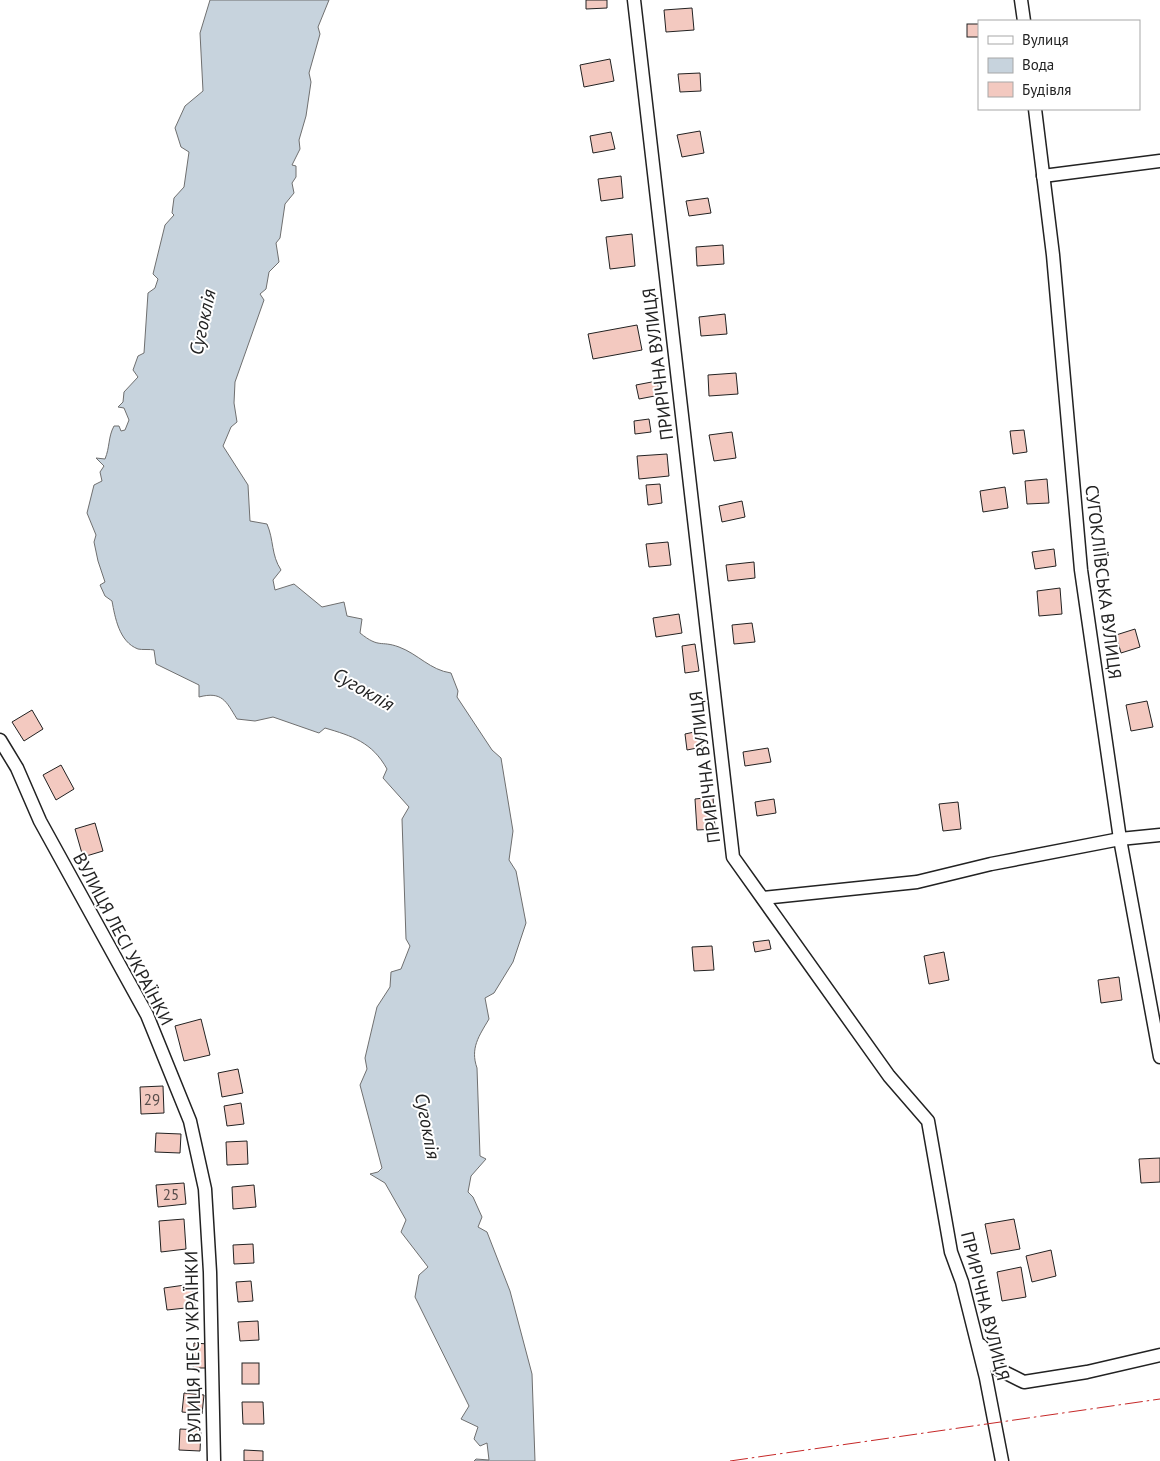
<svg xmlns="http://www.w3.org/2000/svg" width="1160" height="1461" font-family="'PT Sans',sans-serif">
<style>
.water{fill:#c7d3dd;stroke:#6f6f6f}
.building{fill:#f3c9c0;stroke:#222}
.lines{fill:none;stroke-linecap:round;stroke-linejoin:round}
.street-casing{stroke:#222;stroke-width:15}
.street{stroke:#fff;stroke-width:12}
.power{stroke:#c62828;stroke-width:1;stroke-dasharray:18 4 2.5 4;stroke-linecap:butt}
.labels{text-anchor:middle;stroke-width:4;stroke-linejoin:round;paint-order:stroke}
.number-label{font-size:15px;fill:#564c4a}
.street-label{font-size:18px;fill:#222;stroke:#fff}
.water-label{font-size:19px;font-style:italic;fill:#222;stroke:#fff}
</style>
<rect width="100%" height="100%" fill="#fff"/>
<path class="water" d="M210 0H329L318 27 320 34 309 73 311 82 306 116 299 140 300 149 292 165 296 166V177L292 183 294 193 285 204 280 238 276 243 279 262 269 272 266 289 260 294 264 300 235 382 234 403 237 422 231 427 223 446 248 485 250 521 267 524C274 540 271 555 281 570L273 580 275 590 294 584 322 607 344 602 347 616 362 619 360 633C380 649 380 640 399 647 418 654 430 670 451 673L458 691 457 697 492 750 501 758 513 831 509 860 516 871 526 923 513 962 494 993 485 998 489 1019C479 1036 470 1048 477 1068L480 1156 486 1159 471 1176 468 1192 473 1197 482 1217 478 1227 487 1232 510 1291 532 1374 535 1461H474L476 1459 489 1460 487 1443 480 1446 474 1439 478 1427 461 1419 469 1406 415 1297 419 1275 428 1267 401 1232 406 1220 385 1183 370 1174 378 1172 382 1168 360 1085 367 1069 365 1058 377 1007 390 987 391 972 401 969 410 946 406 939 402 819 409 807 383 778 387 769C372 742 352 736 325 728L319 733 273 717 255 721 237 719C226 701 222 691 199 697V685L156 664 154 650C150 649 142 650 138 649 119 642 115 617 112 601L105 596 100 585 105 582 98 561 94 542 96 535 87 513 94 485 102 481 100 472 104 466 96 458 105 459C110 447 108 437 114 426H119L121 431 125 430 129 420 124 408 118 407 123 402 124 392 138 377 133 370 138 356 144 353 148 293 155 288 158 279 153 274 165 225 174 215 172 213 174 198 184 187 189 152 181 147 175 128 185 106 203 91 200 33Z"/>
<g class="building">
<polygon points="586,0 607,0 607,8 586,9"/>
<polygon points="692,8 694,30 666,32 664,10"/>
<rect x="967" y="24" width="12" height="13"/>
<polygon points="610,59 614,81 584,87 580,65"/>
<polygon points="700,73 701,91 680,92 678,74"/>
<polygon points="700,131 704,153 682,157 677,135"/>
<polygon points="611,132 615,149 593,153 590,136"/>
<polygon points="621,176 623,198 601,201 598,179"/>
<polygon points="708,198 711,213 689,216 686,201"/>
<polygon points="632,234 635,266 610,269 606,237"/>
<polygon points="723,245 724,264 697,266 696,247"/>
<polygon points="725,314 727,334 701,336 699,317"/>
<polygon points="637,325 642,350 593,359 588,334"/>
<polygon points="736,373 738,394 709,396 708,375"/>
<polygon points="657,381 660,395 639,399 636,385"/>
<polygon points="649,419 651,432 635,434 634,421"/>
<polygon points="1024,430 1027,452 1013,454 1010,431"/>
<polygon points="732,432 736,458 714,461 709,435"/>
<polygon points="667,454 669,476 639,479 637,456"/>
<polygon points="1047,479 1049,503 1027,504 1025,481"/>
<polygon points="660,484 662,503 648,505 646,485"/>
<polygon points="1005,487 1008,508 983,512 980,491"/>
<polygon points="742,501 745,517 722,522 719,506"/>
<polygon points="668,542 671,565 649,567 646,544"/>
<polygon points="1054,549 1056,566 1035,569 1032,552"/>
<polygon points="754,562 755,578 728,581 726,565"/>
<polygon points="1060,588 1062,614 1039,616 1037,591"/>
<polygon points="679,614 682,633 656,637 653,618"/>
<polygon points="752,623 755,642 734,644 732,625"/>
<polygon points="1135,629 1140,647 1121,653 1116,635"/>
<polygon points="695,644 699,671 685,673 682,646"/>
<polygon points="1147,701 1153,727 1131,731 1126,705"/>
<polygon points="32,710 43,729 24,741 12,722"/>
<polygon points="699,731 702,747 687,750 685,734"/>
<polygon points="768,748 771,762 745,766 743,752"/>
<polygon points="61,765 74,789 56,800 43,775"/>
<polygon points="713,797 715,829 697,830 695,799"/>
<polygon points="774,799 776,813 757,816 755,802"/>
<polygon points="958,802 961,829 943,831 939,804"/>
<polygon points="95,823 103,851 83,857 75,829"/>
<polygon points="769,940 771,949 755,952 753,942"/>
<polygon points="712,946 714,970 694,971 692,947"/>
<polygon points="944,952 949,980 929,984 924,956"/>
<polygon points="1119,977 1122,1000 1101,1003 1098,980"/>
<polygon points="201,1019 210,1055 184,1061 175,1026"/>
<polygon points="238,1069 243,1093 222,1097 218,1073"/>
<polygon points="163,1086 164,1113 141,1114 140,1087"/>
<polygon points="241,1103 244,1124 227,1126 224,1106"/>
<polygon points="156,1133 181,1134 180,1153 155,1152"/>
<polygon points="247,1141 248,1164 227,1165 226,1142"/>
<polygon points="1160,1158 1160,1182 1141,1183 1139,1159"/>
<polygon points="184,1183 186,1204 158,1207 156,1185"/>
<polygon points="254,1185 256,1207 233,1209 232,1187"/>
<polygon points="184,1219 186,1249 161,1252 159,1221"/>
<polygon points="1014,1219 1020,1249 991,1254 985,1224"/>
<polygon points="253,1244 254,1263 234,1264 233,1245"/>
<polygon points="1051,1250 1056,1276 1032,1282 1026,1256"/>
<polygon points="1021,1267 1026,1297 1002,1301 997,1272"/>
<polygon points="251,1281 253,1301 238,1302 236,1282"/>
<polygon points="192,1284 195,1307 167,1310 164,1288"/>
<polygon points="258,1321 259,1340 240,1341 238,1322"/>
<polygon points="194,1343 208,1344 208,1368 193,1368"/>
<rect x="242" y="1363" width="17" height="21"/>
<polygon points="184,1393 204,1395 202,1414 182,1412"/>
<polygon points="242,1402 263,1402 264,1424 243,1424"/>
<polygon points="180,1429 201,1430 200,1451 179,1450"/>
<polygon points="244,1450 263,1451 263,1461 244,1461"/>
</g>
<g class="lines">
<defs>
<g id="street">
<polyline points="634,0 733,857 889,1076 928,1121 951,1252 962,1282 986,1378 1002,1461"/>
<polyline points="1021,0 1024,21"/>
<polyline points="1035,109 1053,255 1081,570 1120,839 1160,1057"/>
<polyline points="1043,176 1160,161"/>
<polyline points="0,740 17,768 40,821 147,1015 190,1121 205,1189 210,1272 214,1461"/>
<polyline points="763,898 917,882 991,864 1120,839 1160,835"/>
<polyline points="981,1345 996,1368 1024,1382 1087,1372 1160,1355"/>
</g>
</defs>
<use href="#street" class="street-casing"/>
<use href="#street" class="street"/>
<polyline class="power" points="730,1461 1160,1399"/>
</g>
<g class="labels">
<g class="number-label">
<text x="152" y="1105">29</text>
<text x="171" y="1200">25</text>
</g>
<g class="street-label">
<text transform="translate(658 364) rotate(-97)" y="6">ПРИРІЧНА ВУЛИЦЯ</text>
<text transform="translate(1103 582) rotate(83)" y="6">СУГОКЛІЇВСЬКА ВУЛИЦЯ</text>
<text transform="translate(705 767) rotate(-97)" y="6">ПРИРІЧНА ВУЛИЦЯ</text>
<text transform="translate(123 939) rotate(62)" y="6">ВУЛИЦЯ ЛЕСІ УКРАЇНКИ</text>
<text transform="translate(985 1306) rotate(76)" y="6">ПРИРІЧНА ВУЛИЦЯ</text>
<text transform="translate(193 1347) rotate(-91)" y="6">ВУЛИЦЯ ЛЕСІ УКРАЇНКИ</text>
</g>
<g class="water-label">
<text transform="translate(202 322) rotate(-78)" y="7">Сугоклія</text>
<text transform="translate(364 689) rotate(30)" y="7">Сугоклія</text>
<text transform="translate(428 1126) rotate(79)" y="7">Сугоклія</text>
</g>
</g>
<rect x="978" y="20" width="162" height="90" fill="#ffffff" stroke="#a7a7a7"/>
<rect x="988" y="36" width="25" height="8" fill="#ffffff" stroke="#a7a7a7"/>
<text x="1022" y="45" font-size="15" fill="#222222">Вулиця</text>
<rect x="988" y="58" width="25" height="15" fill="#c7d3dd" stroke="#a7a7a7"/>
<text x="1022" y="70" font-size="15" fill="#222222">Вода</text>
<rect x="988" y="82" width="25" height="15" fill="#f3c9c0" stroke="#a7a7a7"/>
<text x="1022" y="95" font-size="15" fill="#222222">Будівля</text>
</svg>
